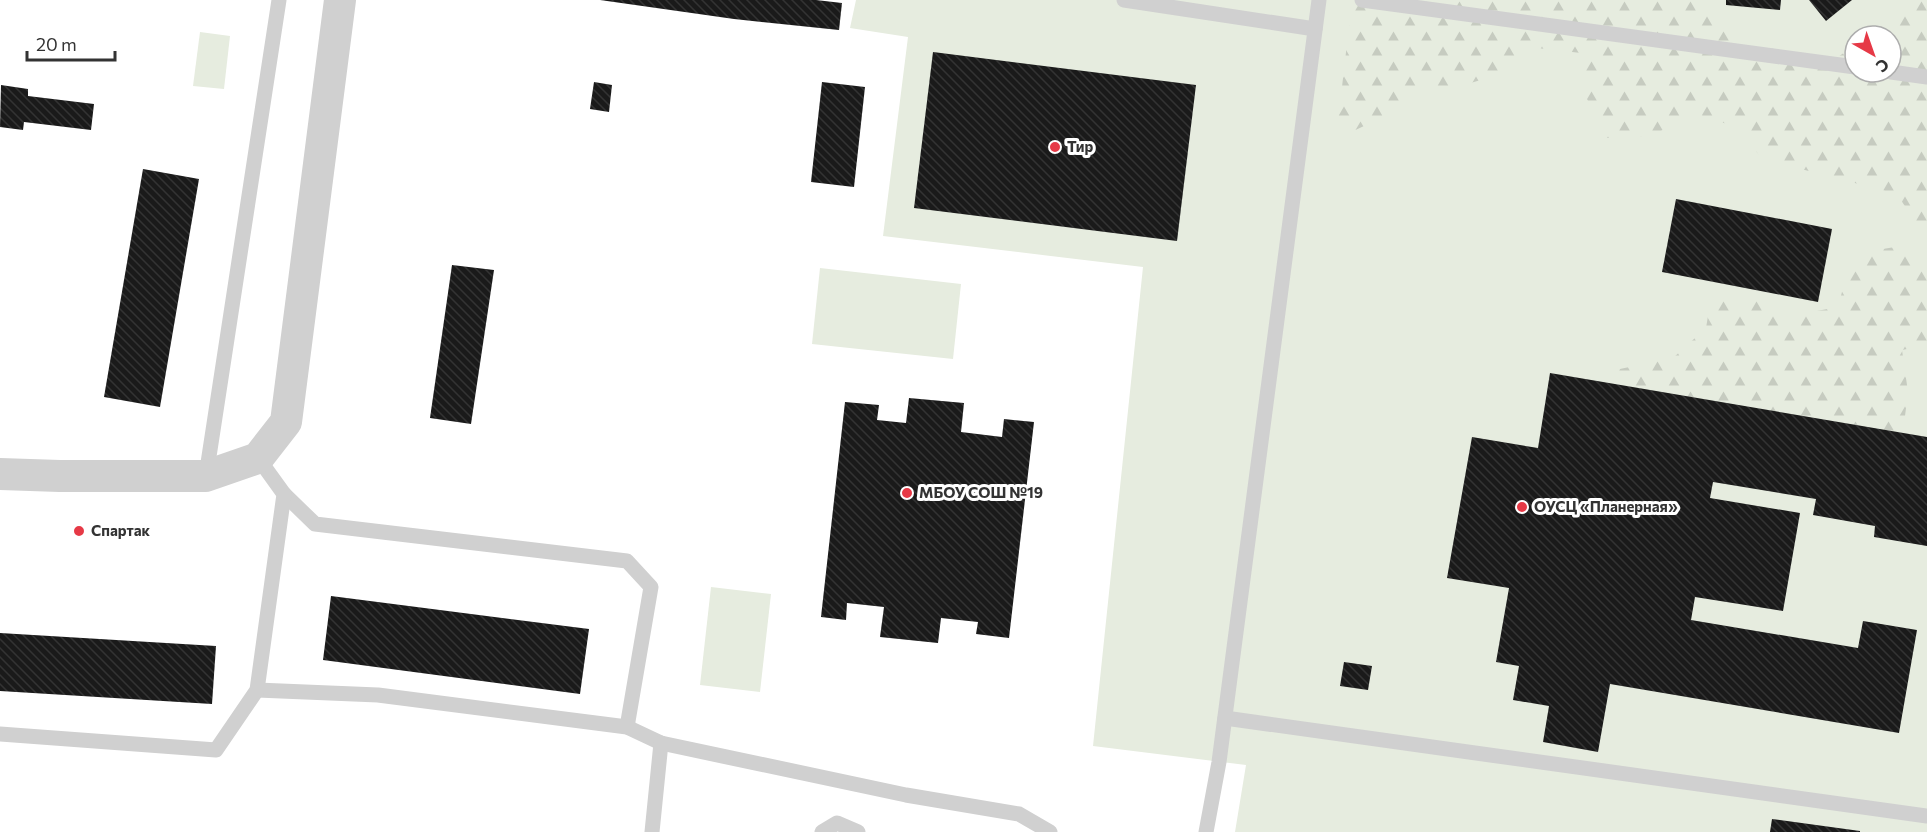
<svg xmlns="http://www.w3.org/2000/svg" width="1927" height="832" font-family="Commissioner,sans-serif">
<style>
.green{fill:#e6ecdf;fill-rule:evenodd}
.forest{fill:url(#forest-firs)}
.building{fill:url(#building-back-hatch)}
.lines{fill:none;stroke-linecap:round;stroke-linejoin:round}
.lane{stroke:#d0d0d0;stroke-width:15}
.street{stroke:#d0d0d0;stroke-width:32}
.poi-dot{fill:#e63946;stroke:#fff;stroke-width:2}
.labels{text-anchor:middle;stroke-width:6;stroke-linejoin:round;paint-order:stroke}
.poi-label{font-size:15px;font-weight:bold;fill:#333;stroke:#fff;text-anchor:start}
</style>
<defs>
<pattern id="forest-firs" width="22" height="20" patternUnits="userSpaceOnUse" patternTransform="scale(1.5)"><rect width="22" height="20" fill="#e6ecdf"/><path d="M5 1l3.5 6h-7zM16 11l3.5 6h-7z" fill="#c6cbc0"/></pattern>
<pattern id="building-back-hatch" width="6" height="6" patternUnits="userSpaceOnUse" patternTransform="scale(1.5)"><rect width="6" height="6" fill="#1a1a1a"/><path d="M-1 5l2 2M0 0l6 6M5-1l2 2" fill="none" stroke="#333"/></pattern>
</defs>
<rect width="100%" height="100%" fill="#fff"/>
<g class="green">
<path d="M856 0H1927V832H1235L1246 765 1093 746 1143 267 883 236 908 37 850 28ZM1855 36H1891V72H1855Z"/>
<polygon points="200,32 230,36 224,89 193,86"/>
<polygon points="820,268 961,284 953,359 812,344"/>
<polygon points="711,587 771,594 760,692 700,685"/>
</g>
<g class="forest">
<polygon points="1352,0 1714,0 1709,10 1741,40 1828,64 1855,45 1855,72 1891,72 1891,36 1868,36 1910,0 1927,0 1927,240 1897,194 1763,159 1733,126 1691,112 1653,136 1607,138 1586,97 1581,53 1537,48 1501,74 1457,87 1413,92 1377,120 1336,139"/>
<polygon points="1895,247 1927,254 1927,345 1902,350 1908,392 1902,440 1626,392 1615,370 1673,358 1706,328 1711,298 1748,296 1790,316 1838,307 1852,254"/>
</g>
<g class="building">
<polygon points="600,0 816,0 842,3 839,30 734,19"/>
<polygon points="1726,0 1781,0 1780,10 1726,5"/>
<polygon points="1809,0 1852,0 1826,21"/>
<polygon points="933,52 1196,85 1177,241 914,208"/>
<polygon points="594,82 612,85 609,112 590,109"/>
<polygon points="822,82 865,87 854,187 811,182"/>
<polygon points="1,85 28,89 28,96 94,104 91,130 24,122 23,130 0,127"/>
<polygon points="143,169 199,179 160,407 104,397"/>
<polygon points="1676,199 1832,229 1818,302 1662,272"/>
<polygon points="452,265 494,270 471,424 430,418"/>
<polygon points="1550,373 1927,437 1927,546 1874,537 1875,526 1813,515 1816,499 1713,482 1710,498 1800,513 1783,611 1695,597 1691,620 1858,648 1863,621 1917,630 1899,733 1610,684 1598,752 1543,742 1549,706 1513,700 1519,666 1496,662 1509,588 1447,578 1472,437 1538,448"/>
<polygon points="909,398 964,403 961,432 1002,437 1004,419 1034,422 1009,638 976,634 978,622 941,618 938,643 880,637 884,607 847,603 846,620 821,617 845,402 879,405 877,420 906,423"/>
<polygon points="331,596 589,629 580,694 323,660"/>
<polygon points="0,633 216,646 212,704 0,691"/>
<polygon points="1344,662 1372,666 1368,690 1340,686"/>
<polygon points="1772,819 1860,831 1860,832 1770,832"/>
</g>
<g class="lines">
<g class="lane">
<polyline points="1124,0 1315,29"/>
<polyline points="1362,0 1855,67"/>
<polyline points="1891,72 1927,77"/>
<polyline points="206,476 279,0"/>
<polyline points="284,494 315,524 627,561 651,587 627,727"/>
<polyline points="257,690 378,695 627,727 661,743 906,795 1019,814 1050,832"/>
<polyline points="1225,718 1927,816"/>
<polyline points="0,734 216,750 257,690 284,494 258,458"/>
<polyline points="652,832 661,743"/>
<polyline points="822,832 837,823 858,832"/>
<polyline points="1206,832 1219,762 1319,0"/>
</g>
<polyline class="street" points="0,474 60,476 206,476 258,458 286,422 340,0"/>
</g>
<g class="poi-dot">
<circle cx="1055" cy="147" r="6"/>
<circle cx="907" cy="493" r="6"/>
<circle cx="1522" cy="507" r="6"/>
<circle cx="79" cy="531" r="6"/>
</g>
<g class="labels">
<g class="poi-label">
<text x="1067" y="152">Тир</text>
<text x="919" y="498">МБОУ СОШ №19</text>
<text x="1534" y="512">ОУСЦ «Планерная»</text>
<text x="91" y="536">Спартак</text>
</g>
</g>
<g transform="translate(1873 54) rotate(140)"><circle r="28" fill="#ffffff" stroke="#adadad" stroke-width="1.5"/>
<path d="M0-4.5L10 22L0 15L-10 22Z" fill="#e63946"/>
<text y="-9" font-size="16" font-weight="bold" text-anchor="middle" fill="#333333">С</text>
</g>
<path d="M27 51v9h88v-9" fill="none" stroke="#333333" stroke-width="3"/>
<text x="36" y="51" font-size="18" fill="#333333" stroke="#ffffff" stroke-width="4.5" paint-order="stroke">20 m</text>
</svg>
